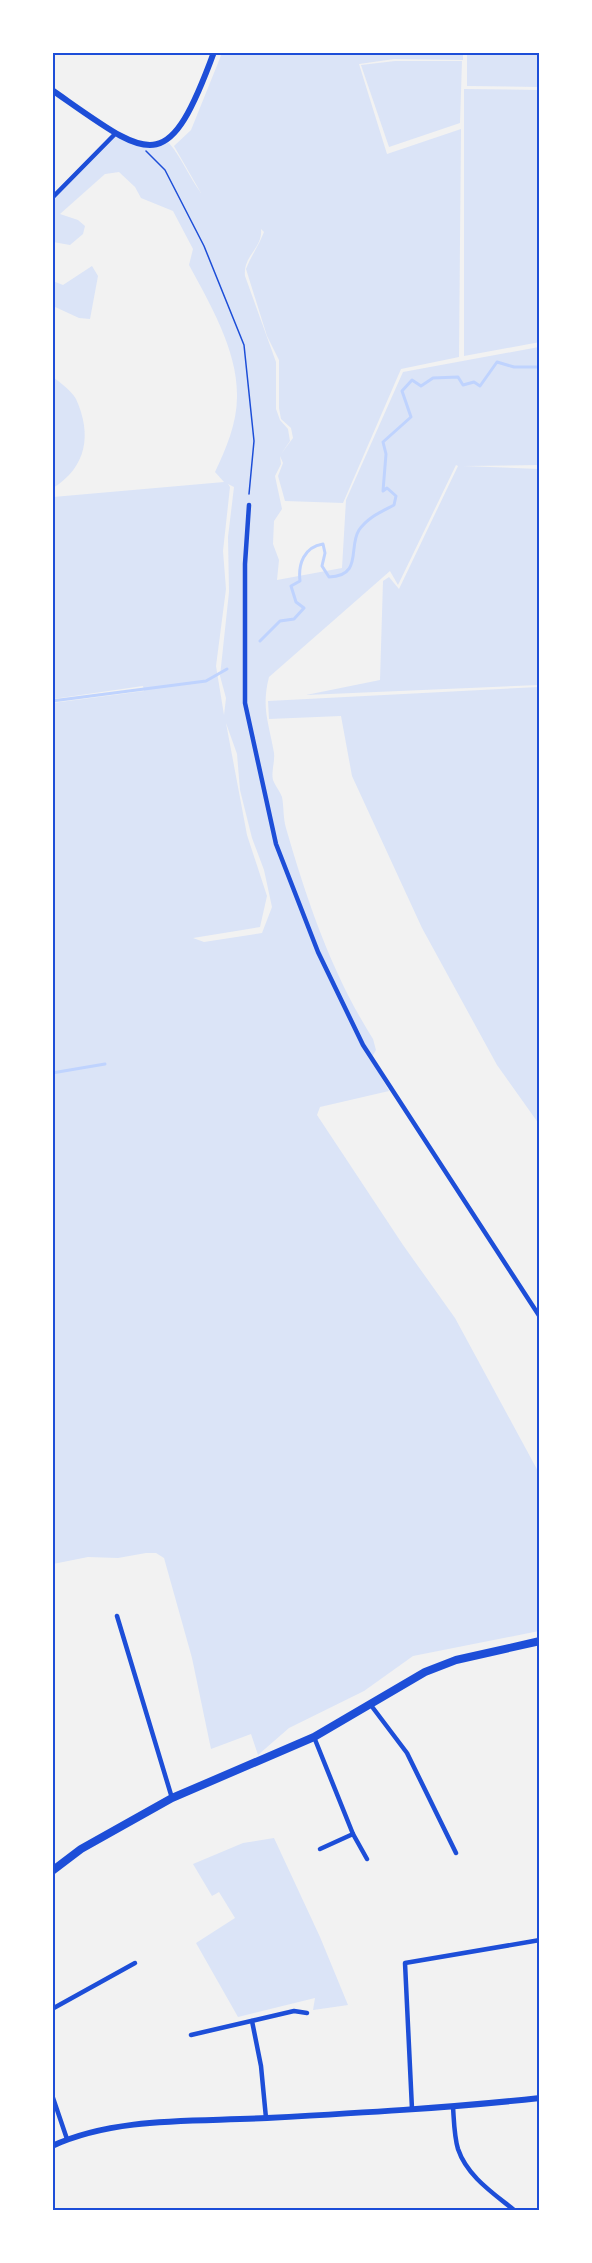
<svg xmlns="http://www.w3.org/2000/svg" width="592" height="2263" font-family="Arial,sans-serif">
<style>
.green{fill:#dbe4f7;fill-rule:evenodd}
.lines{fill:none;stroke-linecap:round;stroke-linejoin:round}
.stream{stroke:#bfd3fe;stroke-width:3}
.path{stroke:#1d4ed8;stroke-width:1.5}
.minor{stroke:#1d4ed8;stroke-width:4.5}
.tertiary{stroke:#1d4ed8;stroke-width:6}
.primary{stroke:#1d4ed8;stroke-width:8}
.neatline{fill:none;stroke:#1d4ed8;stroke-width:2}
</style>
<rect width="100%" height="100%" fill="#f2f2f2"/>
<g class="green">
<path d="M222 53H463V60L394 59 359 64 387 154 461 129 459 357 401 369 343 503 285 501 278 476 283 463 280 456 281 464 275 476 282 509 274 521 273 544 279 560 277 580 342 568 346 500 403 372 539 347V465L463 466 539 469V685L306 695 380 680 383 581 389 577 399 589 458 466 456 465 398 585 390 571 269 677C261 708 269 723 274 753 275 762 271 772 273 780 275 786 280 791 282 797 284 807 283 818 286 828 307 901 332 974 373 1039L376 1050 371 1059 389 1091 320 1107 317 1115 403 1245 455 1318 539 1473V1631L413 1656 364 1691 289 1728 258 1755 251 1734 211 1749 192 1658 164 1558 156 1553H146L118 1558 88 1557 53 1564V703L144 691 143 686 53 699V497L224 482 215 472C226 449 237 423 237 397 238 351 210 304 189 265L193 249 173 211 141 198 135 187 119 172 105 174 60 214 78 220 85 226 83 234 70 245 53 242V198L115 134 140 145 169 143C182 158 189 177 201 193L174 146 191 130ZM261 229 264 232C259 245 251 256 246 269L267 336 279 360V408L281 419 291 428 293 438 281 454 290 441 288 429 280 420 276 409V362L245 276C243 255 263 248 261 229ZM228 484 234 487 228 537 229 592 220 676 226 698 224 715 216 666 226 589 223 551 230 487ZM226 723 237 754 240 790 252 838 264 870 272 907 262 933 204 942 193 938 260 927 267 896 247 835Z"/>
<polygon points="467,53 539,53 539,87 467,86"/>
<polygon points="395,61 462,61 460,123 389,147 361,65"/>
<polygon points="464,89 539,90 540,342 464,356"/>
<polygon points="92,266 98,276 90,319 79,318 53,306 53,281 63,285"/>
<path d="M52 376C59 382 72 391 76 399 92 434 87 467 53 488Z"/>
<polygon points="539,687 540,687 539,1124 497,1065 422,928 352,776 341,716 269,719 268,701"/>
<polygon points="274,1838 320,1937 348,2005 313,2010 315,1998 238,2017 196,1943 235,1918 219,1892 212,1896 193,1864 243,1843"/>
</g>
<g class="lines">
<g class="stream">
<path d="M260 641 280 621 294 619 304 608 296 602 291 586 300 581C298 564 304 547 323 544L325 553 322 566 329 577C363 576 348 547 359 530 368 517 381 512 394 505L396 496 387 488 383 491 386 454 383 442 411 417 402 391 412 380 421 386 433 378 458 377 463 385 474 382 480 386 497 362 514 367H540"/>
<polyline points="52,701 206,681 227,669"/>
<polyline points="52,1073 105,1064"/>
</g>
<polyline class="path" points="146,151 165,170 204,246 244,345 254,441 249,494"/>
<g class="minor">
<polyline points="52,198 115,134"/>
<polyline points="249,505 245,564 245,703 276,844 318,952 363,1045 540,1317"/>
<polyline points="117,1616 172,1798"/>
<polyline points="370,1704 407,1753 456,1853"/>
<polyline points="314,1737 353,1834 367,1859"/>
<polyline points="320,1849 353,1834"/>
<polyline points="52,2009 135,1963"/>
<polyline points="252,2021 261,2066 266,2118"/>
<polyline points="191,2035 294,2011 307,2013"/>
<polyline points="52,2095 67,2139"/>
<path d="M453 2107C454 2120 454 2136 458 2149 467 2176 493 2193 514 2210"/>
<polyline points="412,2109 405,1963 540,1940"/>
</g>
<g class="tertiary">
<path d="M52 90C151 159 167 180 214 52"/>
<path d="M52 2146C117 2116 198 2122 267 2118 358 2113 449 2108 540 2098"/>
</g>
<polyline class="primary" points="52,1871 81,1849 172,1798 314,1737 425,1672 456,1660 540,1641"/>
</g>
<rect width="592" height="2263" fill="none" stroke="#ffffff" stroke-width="108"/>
<rect x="54" y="54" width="484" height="2155" class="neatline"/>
</svg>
